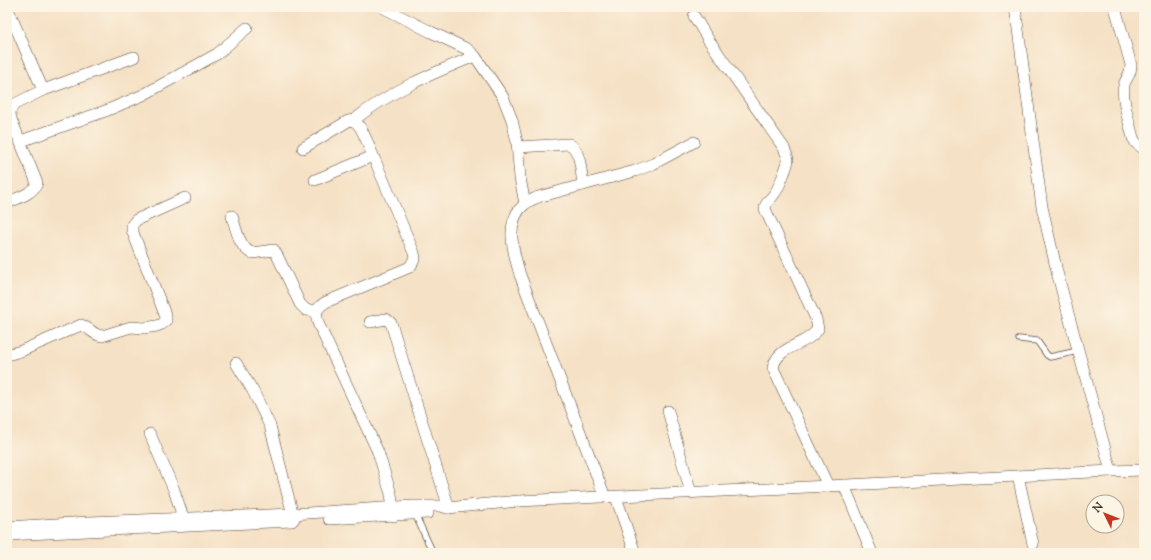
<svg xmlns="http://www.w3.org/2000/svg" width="1151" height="560" font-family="'Sorts Mill Goudy',serif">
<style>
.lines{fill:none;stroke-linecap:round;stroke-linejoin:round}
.service-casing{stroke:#574537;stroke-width:7}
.minor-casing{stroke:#574537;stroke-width:12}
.service{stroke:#fff;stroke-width:5.5}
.minor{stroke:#fff;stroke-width:11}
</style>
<rect width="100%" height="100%" fill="#fcf5e5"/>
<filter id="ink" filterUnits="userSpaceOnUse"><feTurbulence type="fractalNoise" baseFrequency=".025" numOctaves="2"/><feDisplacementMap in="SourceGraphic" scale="8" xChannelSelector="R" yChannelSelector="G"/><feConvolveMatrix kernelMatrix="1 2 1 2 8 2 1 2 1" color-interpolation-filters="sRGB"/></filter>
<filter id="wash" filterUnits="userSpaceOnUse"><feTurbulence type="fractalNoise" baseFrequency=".012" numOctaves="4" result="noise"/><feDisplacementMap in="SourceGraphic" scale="16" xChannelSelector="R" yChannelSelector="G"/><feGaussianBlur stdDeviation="0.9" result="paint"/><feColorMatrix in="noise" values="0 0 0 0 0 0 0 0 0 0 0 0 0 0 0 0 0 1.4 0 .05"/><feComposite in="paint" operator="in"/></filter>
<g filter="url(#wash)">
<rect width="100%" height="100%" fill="#f5e1c5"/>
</g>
<g filter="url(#ink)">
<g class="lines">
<defs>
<g id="service">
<polyline points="1019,339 1037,341 1047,355 1050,357 1078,351"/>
<polyline points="415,514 433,553"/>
</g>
<g id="minor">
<polyline points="7,7 43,90"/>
<polyline points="382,7 431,32 467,49 475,56 503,97 512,120 517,142 520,178 525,204"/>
<polyline points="1015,7 1042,207 1058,276 1111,471"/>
<path d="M1115 7 1131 65C1131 76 1126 77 1124 85 1121 99 1130 124 1133 138L1136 143 1144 149"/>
<path d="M694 16 708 39 784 148C785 152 788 156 788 160 788 165 778 189 775 193 771 199 765 202 765 209L816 319 818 329C807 346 777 345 773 368L828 486"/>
<path d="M354 120C390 91 433 73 475 56"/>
<polyline points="21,141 108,110 143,95 217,54 247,28"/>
<path d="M518 147 569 144C581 150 581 172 583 185"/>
<path d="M303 148 348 121C358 118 362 131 366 139L414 253 415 258 410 267 326 302C316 308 315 312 318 323L378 452 391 494 394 516"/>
<polyline points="315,180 373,156"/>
<path d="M7 203C17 198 33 194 37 183L11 119C9 112 10 109 15 104L41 91 134 57"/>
<path d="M232 216C236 228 239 248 252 253L274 250 277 255 300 304 306 310 317 311"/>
<polyline points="370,322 386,319 391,323 449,508"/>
<path d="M7 355 21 351 81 325C89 327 93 335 102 336L131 327 144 328 157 326 162 324 166 321V317L132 230V225L136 220 185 198"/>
<polyline points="236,363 253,391 270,426 294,519"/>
<polyline points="668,411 691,493"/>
<polyline points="150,434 174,490 185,523"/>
<polyline points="1018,476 1033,544"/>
<polyline points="844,485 872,553"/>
<path d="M605 497 520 275C514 254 503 221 525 204 528 201 534 199 538 197L635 171 653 164 694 142"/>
<polyline points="616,497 635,553"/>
<polyline points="329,519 428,513"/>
<polyline points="7,527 89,522 293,514 412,506 441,506 447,508 519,501 828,486 1111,471 1144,470"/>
<polyline points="7,535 292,521"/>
</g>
</defs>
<use href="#service" class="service-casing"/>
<use href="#minor" class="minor-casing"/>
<use href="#service" class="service"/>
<use href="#minor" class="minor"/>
</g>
</g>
<rect width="1151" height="560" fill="none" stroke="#fcf5e5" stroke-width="24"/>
<g transform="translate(1105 514) rotate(313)"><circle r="19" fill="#fcf5e5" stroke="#afa495"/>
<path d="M0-3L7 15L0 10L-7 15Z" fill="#c8321e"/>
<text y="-6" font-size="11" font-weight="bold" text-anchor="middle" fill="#3b2a1e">N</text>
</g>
</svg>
